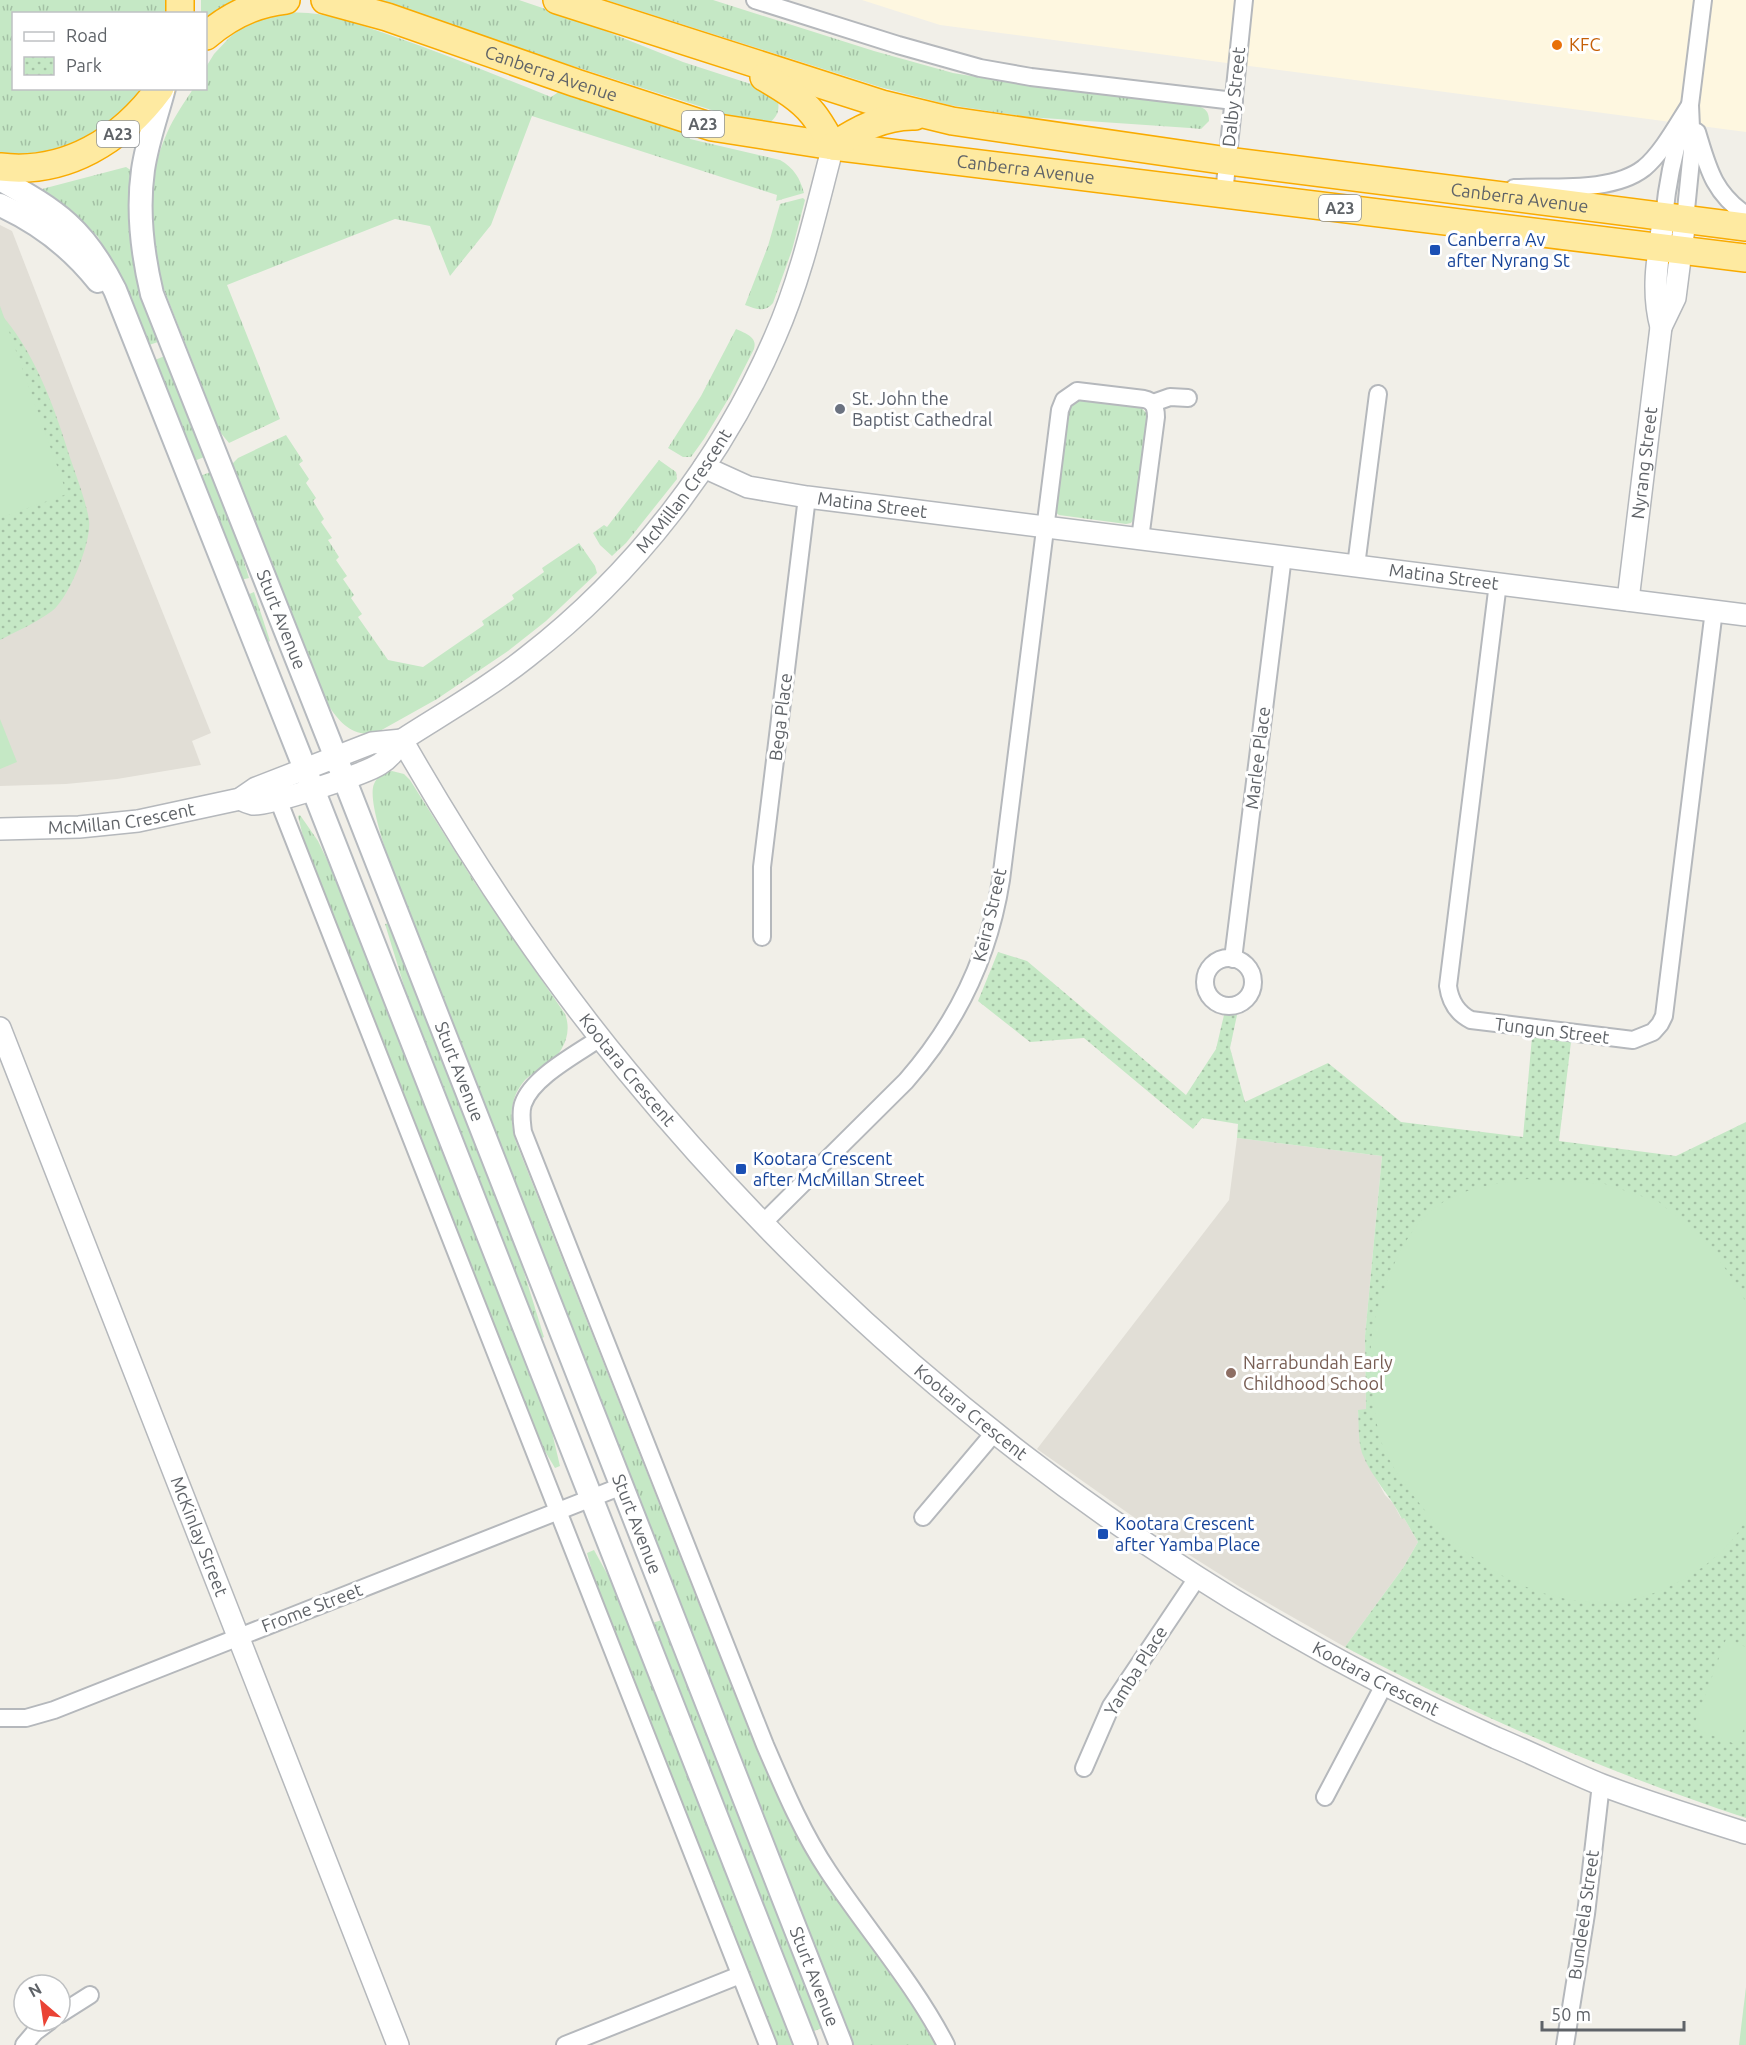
<svg xmlns="http://www.w3.org/2000/svg" width="1746" height="2045" font-family="Ubuntu,sans-serif">
<style>
.commercial{fill:#fef7e0}
.education{fill:#e1ded6}
.grass{fill:url(#grass-tufts)}
.park{fill:url(#park-dots)}
.garden{fill:#c5e8c5}
.lines{fill:none;stroke-linecap:round;stroke-linejoin:round}
.minor-casing{stroke:#b5b8bc;stroke-width:20}
.tertiary-casing{stroke:#b5b8bc;stroke-width:24}
.secondary-casing{stroke:#b6babf;stroke-width:26}
.trunk-casing{stroke:#f9ab00;stroke-width:30}
.minor{stroke:#fff;stroke-width:16}
.tertiary{stroke:#fff;stroke-width:21}
.secondary{stroke:#fff;stroke-width:22}
.trunk{stroke:#feeaa1;stroke-width:27}
.food-dot{fill:#e8710a;stroke:#fff;stroke-width:2}
.transit-dot{fill:#1a4fb4;stroke:#fff;stroke-width:2}
.worship-dot{fill:#6b7280;stroke:#fff;stroke-width:2}
.education-dot{fill:#8d6e63;stroke:#fff;stroke-width:2}
.labels{text-anchor:middle;stroke-width:6;stroke-linejoin:round;paint-order:stroke}
.shield{fill:#fff;stroke:#8f9295;stroke-width:1.5}
.shield-label{font-size:16px;font-weight:bold;fill:#5f6368}
.food-label{font-size:18px;fill:#c56008;stroke:#fff;text-anchor:start}
.street-label{font-size:18px;fill:#5f6368;stroke:#fff}
.transit-label{font-size:18px;fill:#164399;stroke:#fff;text-anchor:start}
.worship-label{font-size:18px;fill:#5b616d;stroke:#fff;text-anchor:start}
.education-label{font-size:18px;fill:#785e54;stroke:#fff;text-anchor:start}
</style>
<defs>
<pattern id="grass-tufts" width="24" height="20" patternUnits="userSpaceOnUse" patternTransform="scale(1.5)"><rect width="24" height="20" fill="#c5e8c5"/><path d="M3 7l-1-3M5 7V3M7 7l1-3M15 17l-1-3M17 17v-4M19 17l1-3" fill="none" stroke="#a3c0a4"/></pattern>
<pattern id="park-dots" width="8" height="8" patternUnits="userSpaceOnUse" patternTransform="scale(1.5)"><rect width="8" height="8" fill="#c5e8c5"/><path d="M2 2h.1M6 6h.1" fill="none" stroke="#a3c0a4" stroke-width="1.8" stroke-linecap="round"/></pattern>
</defs>
<rect width="100%" height="100%" fill="#f1efe8"/>
<polygon class="commercial" points="862,0 1746,0 1746,132 940,25"/>
<g class="education">
<polygon points="0,225 12,231 76,396 211,733 192,741 201,765 117,779 66,784 0,786"/>
<polygon points="1237,1138 1382,1156 1365,1336 1366,1410 1358,1411 1362,1452 1385,1495 1393,1503 1401,1518 1404,1518 1418,1542 1403,1568 1345,1647 1240,1587 1172,1544 1037,1449 1229,1200"/>
</g>
<g class="grass">
<path d="M0 0H168L169 13 14 14V88L143 89C107 137 59 157 0 154Z"/>
<polygon points="201,0 245,0 206,23 206,14 201,14"/>
<path d="M365 0H519L578 20 683 62 763 88 777 97C780 108 779 116 769 123L740 119Z"/>
<path d="M606 0H713L874 51 953 73 1007 82 1197 106C1206 108 1209 112 1209 121L1201 129 1190 128 1028 117 949 105 880 87Z"/>
<path d="M286 13C321 10 351 22 384 33 441 52 495 75 551 97L560 91 688 132 690 139 780 160C794 168 800 178 804 193L776 201 777 195 532 116 491 225 450 276 430 226 395 219 227 285 280 419 229 443 220 432 158 274C147 228 147 176 167 133 174 117 184 103 193 89L206 88V67L214 54 229 38 240 28 262 17Z"/>
<polygon points="126,167 132,171 133,175 130,221 134,263 161,341 149,345 118,273 98,237 76,215 42,189"/>
<path d="M803 198 805 200 792 250 773 303C765 313 756 309 745 305L768 246 780 204Z"/>
<path d="M736 329C745 333 758 337 754 349L730 396 704 439 691 457H683L668 448 701 396Z"/>
<polygon points="167,355 207,456 194,461 155,360"/>
<polygon points="1078,398 1139,405 1147,414 1135,517 1131,523 1126,524 1059,515 1055,512 1068,407"/>
<path d="M286 435 303 461 299 464 309 479 306 483 316 498 313 501 324 519 321 522 332 538 328 540 339 557 336 560 347 576 343 579 354 595 351 598 362 614 358 617 388 660 423 667 484 625 482 621 514 599 512 595 544 572 542 568 579 543 595 566 597 573 546 621 508 651 437 699 378 732C354 739 340 723 328 705L233 468V463L238 458Z"/>
<polygon points="659,460 676,472 677,479 626,543 612,556 600,545 593,533 604,525 607,527"/>
<polygon points="213,471 233,526 249,578 241,580 200,476"/>
<polygon points="254,592 270,641 266,643 247,595"/>
<path d="M392 771 404 774 410 780 475 883 565 1014C573 1034 562 1055 545 1066 538 1071 531 1074 525 1080 509 1098 509 1120 516 1142L760 1758C780 1799 799 1840 824 1879 860 1935 903 1986 936 2045H854L388 857C383 842 368 798 374 784 377 776 385 772 392 771Z"/>
<polygon points="300,815 318,841 330,866 550,1424 560,1466 555,1468 540,1443 305,845 298,816"/>
<polygon points="390,923 514,1240 544,1337 540,1339 417,1028 385,924"/>
<polygon points="594,1550 610,1579 793,2045 777,2045 593,1575 587,1553"/>
<polygon points="662,1620 677,1653 825,2027 814,2031 801,2003 652,1623"/>
</g>
<g class="park">
<path d="M0 313C31 348 51 397 65 442 72 466 85 496 89 520 92 541 69 598 52 611 36 623 17 631 0 640Z"/>
<path d="M998 952 1027 961 1186 1095 1216 1049 1224 1015H1237L1230 1048 1245 1102 1328 1063 1401 1122 1523 1137 1532 1037 1571 1042 1559 1141 1676 1156 1746 1122V1818C1607 1772 1474 1715 1345 1647L1403 1568 1418 1542 1404 1518 1402 1519C1391 1496 1371 1477 1362 1453 1358 1441 1359 1423 1358 1410L1366 1409 1365 1336 1382 1156 1237 1138 1238 1124 1202 1118 1193 1129 1084 1038 1030 1042 978 1001Z"/>
</g>
<g class="garden">
<polygon points="0,306 67,494 0,518"/>
<polygon points="0,719 17,762 0,769"/>
<path d="M1529 1179 1605 1184 1659 1202 1708 1244 1729 1274 1746 1302C1746 1358 1746 1413 1746 1468 1746 1481 1746 1509 1745 1520 1730 1553 1687 1581 1654 1593 1585 1619 1507 1588 1453 1542 1439 1530 1427 1513 1416 1499 1402 1481 1389 1463 1381 1441 1374 1420 1368 1356 1372 1334 1378 1297 1402 1233 1432 1210 1461 1187 1493 1184 1529 1179Z"/>
<polygon points="1726,1639 1746,1647 1746,1722 1738,1745 1693,1728"/>
<polygon points="1746,1987 1746,2045 1739,2045"/>
</g>
<g class="lines">
<defs>
<g id="minor">
<polyline points="755,0 898,45 980,68 1031,77 1234,101"/>
<path d="M1697 132C1708 168 1713 192 1746 215"/>
<path d="M1514 188C1552 186 1612 193 1644 168 1662 153 1677 125 1690 105"/>
<polyline points="1224,194 1244,0"/>
<path d="M1664 217C1667 186 1672 158 1682 128"/>
<polyline points="1685,220 1692,150 1690,105 1703,0"/>
<polyline points="1153,403 1170,397 1188,398"/>
<polyline points="1356,566 1378,394"/>
<path d="M1498 583 1448 986C1450 1001 1457 1013 1471 1020L1633 1040 1653 1032 1660 1024 1664 1016 1714 610"/>
<polyline points="274,789 768,2045"/>
<polyline points="762,937 762,867 807,497"/>
<circle cx="1229" cy="982" r="24"/>
<polyline points="1233,959 1283,556"/>
<path d="M600 1038C577 1054 532 1077 523 1104 520 1113 522 1123 523 1132L765 1745C784 1789 802 1832 828 1871 867 1930 914 1983 946 2045"/>
<path d="M763 1223 906 1081C957 1023 989 957 1001 880L1060 410 1064 400 1077 391 1144 399C1154 401 1156 408 1156 417L1140 539"/>
<polyline points="923,1517 994,1433"/>
<polyline points="0,1718 26,1718 54,1710 622,1486"/>
<polyline points="1084,1768 1111,1706 1197,1578"/>
<polyline points="1325,1797 1384,1685"/>
<polyline points="60,2014 90,1995"/>
<polyline points="24,2045 35,2032 50,2021"/>
<polyline points="565,2045 740,1975"/>
<polyline points="1565,2045 1586,1914 1601,1784"/>
</g>
<g id="tertiary">
<polyline points="1661,327 1675,298 1685,220"/>
<path id="s1" d="M704 467 748 487 807 497 1746 615"/>
<path id="s2" d="M1628 600 1661 327C1651 290 1658 255 1664 217"/>
<path id="s3" d="M402 740C468 855 542 969 627 1071 861 1356 1159 1587 1496 1738 1532 1753 1567 1771 1602 1785 1649 1803 1698 1818 1746 1833"/>
<path id="s4" d="M240 799C244 801 249 803 253 804 270 805 365 774 380 764 390 758 396 749 402 740 444 713 488 688 527 657 634 574 721 462 775 337 802 276 816 210 833 146"/>
<path id="s5" d="M0 829 79 827 138 821 240 799 256 788 372 743 402 740"/>
<path id="s6" d="M0 1028 398 2045"/>
</g>
<g id="secondary">
<path id="s7" d="M164 88C157 115 147 142 143 170 137 212 142 252 152 294L344 778 841 2045"/>
<path d="M0 179C58 212 84 228 115 290L313 789 806 2045"/>
<path d="M0 205C40 223 71 247 98 281"/>
</g>
<g id="trunk">
<path id="s8" d="M325 0 387 17 576 83 712 127 833 146 1746 258"/>
<path id="s9" d="M557 0 882 104 952 121 1228 161 1746 227"/>
<polyline points="180,14 180,0"/>
<path d="M206 36C228 17 256 3 286 0"/>
<path d="M764 77C781 87 800 98 813 114 821 124 827 136 833 146"/>
<path d="M833 146C857 130 885 115 915 116"/>
<path d="M0 167C66 175 122 140 160 88"/>
</g>
</defs>
<use href="#minor" class="minor-casing"/>
<use href="#tertiary" class="tertiary-casing"/>
<use href="#secondary" class="secondary-casing"/>
<use href="#trunk" class="trunk-casing"/>
<use href="#minor" class="minor"/>
<use href="#tertiary" class="tertiary"/>
<use href="#secondary" class="secondary"/>
<use href="#trunk" class="trunk"/>
</g>
<circle class="food-dot" cx="1557" cy="45" r="6"/>
<g class="transit-dot">
<rect x="1429" y="244" width="12" height="12" rx="3"/>
<rect x="735" y="1163" width="12" height="12" rx="3"/>
<rect x="1097" y="1528" width="12" height="12" rx="3"/>
</g>
<circle class="worship-dot" cx="840" cy="409" r="6"/>
<circle class="education-dot" cx="1231" cy="1373" r="6"/>
<g class="labels">
<g class="shield">
<rect x="682" y="111" width="42" height="26" rx="4.5"/>
<rect x="97" y="121" width="42" height="26" rx="4.5"/>
<rect x="1319" y="195" width="42" height="26" rx="4.5"/>
</g>
<g class="shield-label">
<text x="703" y="130">A23</text>
<text x="118" y="140">A23</text>
<text x="1340" y="214">A23</text>
</g>
<g class="food-label">
<text x="1569" y="51">KFC</text>
</g>
<g class="street-label">
<text dy="6" stroke="none"><textPath href="#s8" startOffset="238">Canberra Avenue</textPath></text>
<text transform="translate(1234 97) rotate(-84)" y="6">Dalby Street</text>
<text dy="6" stroke="none"><textPath href="#s8" startOffset="724">Canberra Avenue</textPath></text>
<text dy="6" stroke="none"><textPath href="#s9" startOffset="986">Canberra Avenue</textPath></text>
<text dy="6" stroke="none"><textPath href="#s2" startOffset="138">Nyrang Street</textPath></text>
<text dy="6" stroke="none"><textPath href="#s4" startOffset="560">McMillan Crescent</textPath></text>
<text dy="6" stroke="none"><textPath href="#s1" startOffset="174">Matina Street</textPath></text>
<text dy="6" stroke="none"><textPath href="#s1" startOffset="750">Matina Street</textPath></text>
<text dy="6" stroke="none"><textPath href="#s7" startOffset="560">Sturt Avenue</textPath></text>
<text transform="translate(781 717) rotate(-83)" y="6">Bega Place</text>
<text transform="translate(1258 758) rotate(-83)" y="6">Marlee Place</text>
<text dy="6" stroke="none"><textPath href="#s5" startOffset="122">McMillan Crescent</textPath></text>
<text transform="translate(990 915) rotate(-77)" y="6">Keira Street</text>
<text transform="translate(1552 1031) rotate(7)" y="6">Tungun Street</text>
<text dy="6" stroke="none"><textPath href="#s3" startOffset="400">Kootara Crescent</textPath></text>
<text dy="6" stroke="none"><textPath href="#s7" startOffset="1046">Sturt Avenue</textPath></text>
<text dy="6" stroke="none"><textPath href="#s3" startOffset="886">Kootara Crescent</textPath></text>
<text dy="6" stroke="none"><textPath href="#s7" startOffset="1532">Sturt Avenue</textPath></text>
<text dy="6" stroke="none"><textPath href="#s6" startOffset="546">McKinlay Street</textPath></text>
<text transform="translate(312 1608) rotate(-21)" y="6">Frome Street</text>
<text transform="translate(1136 1671) rotate(-58)" y="6">Yamba Place</text>
<text dy="6" stroke="none"><textPath href="#s3" startOffset="1372">Kootara Crescent</textPath></text>
<text transform="translate(1584 1915) rotate(-82)" y="6">Bundeela Street</text>
<text dy="6" stroke="none"><textPath href="#s7" startOffset="2018">Sturt Avenue</textPath></text>
</g>
<g class="transit-label">
<text x="1447" y="246">Canberra Av<tspan x="1447" dy="21">after Nyrang St</tspan></text>
<text x="753" y="1165">Kootara Crescent<tspan x="753" dy="21">after McMillan Street</tspan></text>
<text x="1115" y="1530">Kootara Crescent<tspan x="1115" dy="21">after Yamba Place</tspan></text>
</g>
<g class="worship-label">
<text x="852" y="405">St. John the<tspan x="852" dy="21">Baptist Cathedral</tspan></text>
</g>
<g class="education-label">
<text x="1243" y="1369">Narrabundah Early<tspan x="1243" dy="21">Childhood School</tspan></text>
</g>
</g>
<rect x="12" y="12" width="195" height="78" fill="#ffffff" stroke="#bfc1c3" stroke-width="1.5"/>
<rect x="24" y="32" width="30" height="9" fill="#ffffff" stroke="#bfc1c3" stroke-width="1.5"/>
<text x="66" y="42" font-size="18" fill="#5f6368">Road</text>
<rect x="24" y="57" width="30" height="18" fill="url(#park-dots)" stroke="#bfc1c3" stroke-width="1.5"/>
<text x="66" y="72" font-size="18" fill="#5f6368">Park</text>
<g transform="translate(42 2003) rotate(331)"><circle r="28" fill="#ffffff" stroke="#bfc1c3" stroke-width="1.5"/>
<path d="M0-4.5L10 22L0 15L-10 22Z" fill="#ea4335"/>
<text y="-9" font-size="16" font-weight="bold" text-anchor="middle" fill="#5f6368">N</text>
</g>
<path d="M1542 2021v9h142v-9" fill="none" stroke="#5f6368" stroke-width="3"/>
<text x="1551" y="2021" font-size="18" fill="#5f6368" stroke="#ffffff" stroke-width="4.5" paint-order="stroke">50 m</text>
</svg>
